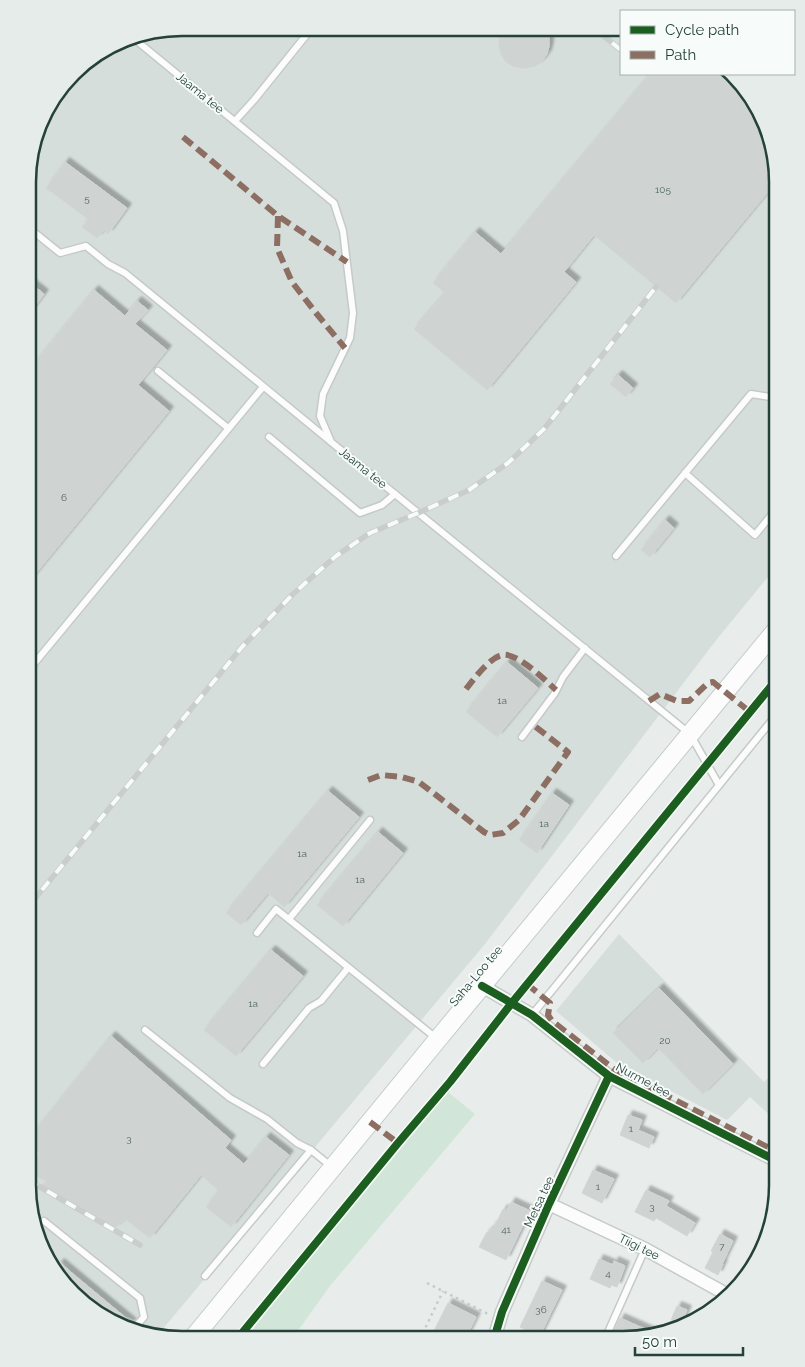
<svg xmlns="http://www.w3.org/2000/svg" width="805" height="1367" font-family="Raleway,sans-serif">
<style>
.built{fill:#d6dedb}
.green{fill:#d1e6d8}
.building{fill:#cfd4d2;stroke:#d1d6d4;filter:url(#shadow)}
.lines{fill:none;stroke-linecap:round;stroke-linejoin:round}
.lane-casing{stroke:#c5cac8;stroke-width:9}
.street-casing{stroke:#c5cac8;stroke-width:15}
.secondary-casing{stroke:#c3cbc8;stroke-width:20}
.path{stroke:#c3ccca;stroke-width:2.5;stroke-dasharray:2.5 4;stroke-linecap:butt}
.lane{stroke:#fcfcfc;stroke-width:6}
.street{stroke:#fcfcfc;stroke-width:12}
.secondary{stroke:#fcfcfc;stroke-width:18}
.rail-casing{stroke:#c9cdcc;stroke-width:5.5}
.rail{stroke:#f7fbf9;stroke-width:4;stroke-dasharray:11;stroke-linecap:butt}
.quiet{stroke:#8d6e63;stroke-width:6;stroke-dasharray:12 6;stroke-linecap:butt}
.cycleway-casing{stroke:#f7fbf9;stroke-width:11}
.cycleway{stroke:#1b5e20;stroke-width:8}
.labels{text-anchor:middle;stroke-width:4;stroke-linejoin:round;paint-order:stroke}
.number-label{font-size:10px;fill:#506761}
.street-label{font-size:12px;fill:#24423a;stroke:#f7fbf9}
.rim{fill:none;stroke:#24423a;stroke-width:2.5}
</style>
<defs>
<filter id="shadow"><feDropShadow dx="4.5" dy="-4.5" stdDeviation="1" flood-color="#0004"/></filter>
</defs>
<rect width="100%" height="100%" fill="#e8edeb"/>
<g class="built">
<polygon points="183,28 621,29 621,74 728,74 766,124 777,183 777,566 717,639 485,944 157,1336 88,1308 39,1243 28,1184 29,163 44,114 80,66 124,39"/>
<polygon points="619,934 764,1082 777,1069 777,1122 750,1097 727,1120 617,1063 556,1011"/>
</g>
<polygon class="green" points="448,1092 475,1114 330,1286 292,1339 247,1338 267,1310"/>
<g class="building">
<polygon points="503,28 545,29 549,37 549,46 547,54 542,61 536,66 528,68 520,68 512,66 505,61 501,54 499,46 499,37"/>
<polygon points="650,74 728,74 766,124 777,181 676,303 594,235 564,272 576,282 487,390 414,329 445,293 433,283 475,232 501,254"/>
<polygon points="65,162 127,208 108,234 104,230 97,238 82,227 88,219 46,188"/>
<polygon points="29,282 44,294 29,314"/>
<polygon points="94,290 125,316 137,301 148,310 135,324 167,350 138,385 169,411 28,583 29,370"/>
<polygon points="618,375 633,388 626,397 610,384"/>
<polygon points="665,520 674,528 650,557 641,550"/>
<polygon points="507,662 538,688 497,737 466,712"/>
<polygon points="328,791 359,817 284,907 268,893 241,925 226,913"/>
<polygon points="552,793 569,805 537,853 519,840"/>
<polygon points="378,832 403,853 343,926 317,905"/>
<polygon points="271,950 303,976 236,1056 204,1030"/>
<polygon points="659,988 733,1064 703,1094 658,1048 643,1063 613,1033"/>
<polygon points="111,1036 231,1140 225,1148 244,1164 266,1137 289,1155 231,1227 206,1207 219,1191 201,1175 150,1238 125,1219 115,1228 41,1185 47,1182 28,1171 40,1154 28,1143 28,1140"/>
<polygon points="628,1115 642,1120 638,1130 654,1137 649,1148 620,1135"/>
<polygon points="593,1170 614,1179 602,1203 582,1193"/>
<polygon points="646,1190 669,1201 666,1206 695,1223 687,1236 656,1218 654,1221 635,1212"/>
<polygon points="511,1202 530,1211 506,1260 479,1247 487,1232 489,1233 493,1225 495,1226 503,1209 506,1211"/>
<polygon points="720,1234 733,1241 722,1264 723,1264 718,1275 705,1268 713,1252 711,1251"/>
<polygon points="599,1259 613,1265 614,1261 625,1266 617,1287 611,1285 610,1288 590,1279"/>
<polygon points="60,1263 132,1323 130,1325 88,1308 57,1266"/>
<polygon points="542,1281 562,1290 539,1337 520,1327"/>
<polygon points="448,1303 476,1317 465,1339 430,1339"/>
<polygon points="677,1306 687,1310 681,1324 671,1320"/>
<polygon points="620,1318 654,1333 623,1340 610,1339"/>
</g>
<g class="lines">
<defs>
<g id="lane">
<polyline points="132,37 334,203 343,231 353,313 350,338 323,394 320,416 331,442 690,734 719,785"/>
<polyline points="235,121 254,100 312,28"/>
<polyline points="29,228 60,253 86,246 108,264 125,273 330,441"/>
<polyline points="158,371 228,428"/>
<polyline points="269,437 360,513 382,505 395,494"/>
<polyline points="685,473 755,535 777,508"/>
<polyline points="616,556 751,394 777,398"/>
<polyline points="28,671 263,387"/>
<polyline points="522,737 555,693 563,677 585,648"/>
<polyline points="289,919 370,820"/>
<polyline points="257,933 276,909 436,1038"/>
<polyline points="532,1015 777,714"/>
<polyline points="145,1030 230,1098 267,1119 297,1143 311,1150"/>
<polyline points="263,1064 309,1008 321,1001 348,968"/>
<polyline points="44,1221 140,1298 144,1317 135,1327"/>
<polyline points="205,1276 311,1150 332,1167"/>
<polyline points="605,1339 645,1249"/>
</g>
<g id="street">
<polyline points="482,986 532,1015 609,1076 777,1161"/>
<polyline points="549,1204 645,1249 726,1294"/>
<polyline points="494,1339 502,1312 549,1204 609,1076"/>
</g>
<polyline id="secondary" points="193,1338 438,1039 777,629"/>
</defs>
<use href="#lane" class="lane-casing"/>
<use href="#street" class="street-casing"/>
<use href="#secondary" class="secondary-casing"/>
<g class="path">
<polyline points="427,1283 488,1314"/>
<polyline points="420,1339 443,1291"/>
</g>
<use href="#lane" class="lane"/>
<use href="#street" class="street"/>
<use href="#secondary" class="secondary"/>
<defs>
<g id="rail">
<polyline points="595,29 621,50"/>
<polyline points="28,907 242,647 293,594 336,556 370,533 418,513 469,490 508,463 544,429 656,287"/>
<polyline points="28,1180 140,1245"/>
</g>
</defs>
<use href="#rail" class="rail-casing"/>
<use href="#rail" class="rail"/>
<g class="quiet">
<polyline points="183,137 278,216 347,262"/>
<polyline points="278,216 277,248 292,282 316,313 345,348"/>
<path d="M466 689C474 679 489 658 502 655 517 652 545 680 556 690"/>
<polyline points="649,701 660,694 677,701 689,701 708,683 713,682 750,712"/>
<polyline points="368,780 381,775 402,777 419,782 484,832 490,835 503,833 519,820 568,752 532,724"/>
<polyline points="527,984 550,1003 548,1015 552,1021 614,1069 777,1152"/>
<polyline points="370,1122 398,1143"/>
</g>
<defs>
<g id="cycleway">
<polyline points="482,986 532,1015 609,1076 777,1161"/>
<polyline points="238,1338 398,1143 450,1082 511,1004 777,679"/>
<polyline points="494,1339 502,1312 549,1204 609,1076"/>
</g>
</defs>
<use href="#cycleway" class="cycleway-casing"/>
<use href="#cycleway" class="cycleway"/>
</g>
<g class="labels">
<g class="number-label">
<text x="663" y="193">105</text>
<text x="87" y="202">5</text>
<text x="64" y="501">6</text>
<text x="502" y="704">1a</text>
<text x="544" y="827">1a</text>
<text x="302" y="857">1a</text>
<text x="360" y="883">1a</text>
<text x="253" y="1007">1a</text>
<text x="665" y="1044">20</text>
<text x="631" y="1132">1</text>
<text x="129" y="1142">3</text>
<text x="598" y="1190">1</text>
<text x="652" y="1210">3</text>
<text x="506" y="1233">41</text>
<text x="722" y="1250">7</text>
<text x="608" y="1277">4</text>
<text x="541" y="1313">36</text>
</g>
<g class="street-label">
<text transform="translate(200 93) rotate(39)" y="4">Jaama tee</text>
<text transform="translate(363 468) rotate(39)" y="4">Jaama tee</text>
<text transform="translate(476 976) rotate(-50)" y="4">Saha-Loo tee</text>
<text transform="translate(643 1080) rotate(28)" y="4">Nurme tee</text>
<text transform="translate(539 1202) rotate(-65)" y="4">Metsa tee</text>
<text transform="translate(639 1247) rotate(26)" y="4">Tiigi tee</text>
</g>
</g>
<path d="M0 0H805V1367H0ZM182 36H623A146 146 0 0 1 769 182V1185A146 146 0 0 1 623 1331H182A146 146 0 0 1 36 1185V182A146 146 0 0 1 182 36Z" fill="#e6ecea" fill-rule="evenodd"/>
<path class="rim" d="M182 36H623A146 146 0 0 1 769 182V1185A146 146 0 0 1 623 1331H182A146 146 0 0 1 36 1185V182A146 146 0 0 1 182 36Z"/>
<rect x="620" y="10" width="175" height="65" fill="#f7fbf9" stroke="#a3b1ad"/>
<rect x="630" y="26" width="25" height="8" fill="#1b5e20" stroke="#a3b1ad"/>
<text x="665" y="35" font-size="15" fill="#24423a">Cycle path</text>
<rect x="630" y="51" width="25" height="8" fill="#8d6e63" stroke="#a3b1ad"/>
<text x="665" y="60" font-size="15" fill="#24423a">Path</text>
<path d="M635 1347v8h108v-8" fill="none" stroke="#24423a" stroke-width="2.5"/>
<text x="642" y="1347" font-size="15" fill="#24423a" stroke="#f7fbf9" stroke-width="4" paint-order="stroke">50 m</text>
</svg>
